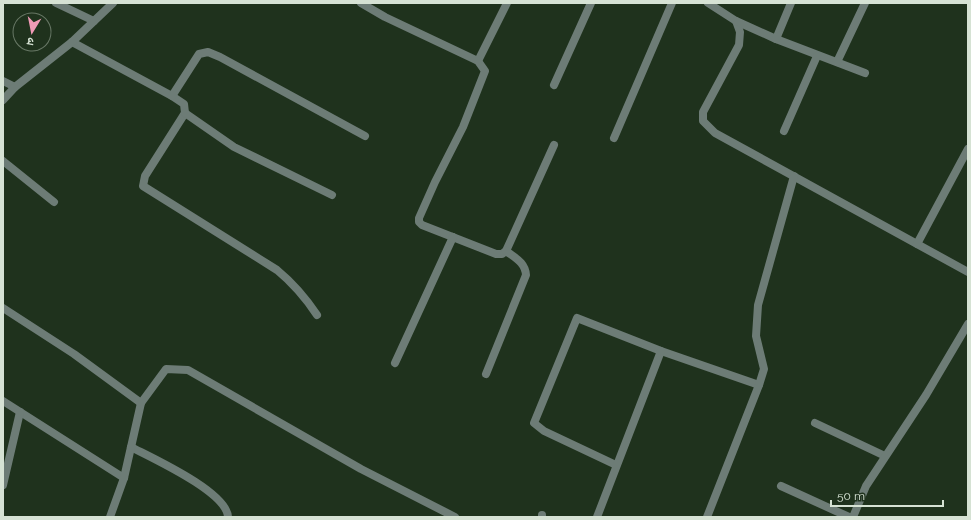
<svg xmlns="http://www.w3.org/2000/svg" width="971" height="520" font-family="Raleway,'Noto Sans Devanagari',sans-serif">
<style>
.lines{fill:none;stroke-linecap:round;stroke-linejoin:round}
.minor{stroke:#6d7c76;stroke-width:8}
.tertiary{stroke:#6d7c76;stroke-width:8}
</style>
<rect width="100%" height="100%" fill="#1f321d"/>
<g class="lines">
<g class="minor">
<polyline points="56,3 94,21"/>
<polyline points="361,3 385,17 478,61 485,71 463,127 435,182 419,218 419,222 422,225 496,254 502,254 506,251 554,145"/>
<polyline points="708,3 736,21 740,32 739,45 703,112 703,121 715,133 968,272"/>
<polyline points="736,21 776,39 865,73"/>
<polyline points="776,39 791,3"/>
<path d="M72 42 172 96 184 104 185 113 145 176 143 186 277 270C294 284 305 297 317 315"/>
<polyline points="478,61 507,3"/>
<polyline points="837,62 865,3"/>
<polyline points="3,81 15,87"/>
<polyline points="554,85 591,3"/>
<polyline points="172,96 199,54 208,52 220,57 365,136"/>
<polyline points="185,113 234,147 332,195"/>
<polyline points="784,131 817,56"/>
<polyline points="614,138 672,3"/>
<polyline points="3,161 54,202"/>
<polyline points="917,244 968,149"/>
<polyline points="3,308 74,354 141,403"/>
<polyline points="395,363 453,237"/>
<path d="M486 374 526 275C525 262 515 258 506 251"/>
<polyline points="3,401 124,478"/>
<polyline points="815,423 885,456"/>
<path d="M131 447C152 458 227 492 228 517"/>
<polyline points="616,465 544,431 534,423 577,318 661,351 759,385"/>
<polyline points="3,485 20,412"/>
<polyline points="781,486 849,517"/>
<polyline points="110,517 124,478 141,403 166,369 188,370 361,469 455,517"/>
<polyline points="542,517 542,515"/>
<polyline points="597,517 661,351"/>
<polyline points="707,517 759,385 764,369 756,336 758,305 794,176"/>
<polyline points="853,517 866,486 926,395 968,324"/>
</g>
<polyline class="tertiary" points="3,100 15,87 72,42 113,3"/>
</g>
<rect width="971" height="520" fill="none" stroke="#d6e2d4" stroke-width="8"/>
<g transform="translate(32 32) rotate(190)"><circle r="19" fill="#1f321d" stroke="#687866"/>
<path d="M0-3L7 15L0 10L-7 15Z" fill="#f09ab6"/>
<text y="-6" font-size="11" font-weight="bold" text-anchor="middle" fill="#d6e2d4">उ</text>
</g>
<path d="M831 500v6h112v-6" fill="none" stroke="#d6e2d4" stroke-width="2"/>
<text x="837" y="500" font-size="12" fill="#d6e2d4" stroke="#1f321d" stroke-width="3" paint-order="stroke">50 m</text>
</svg>
